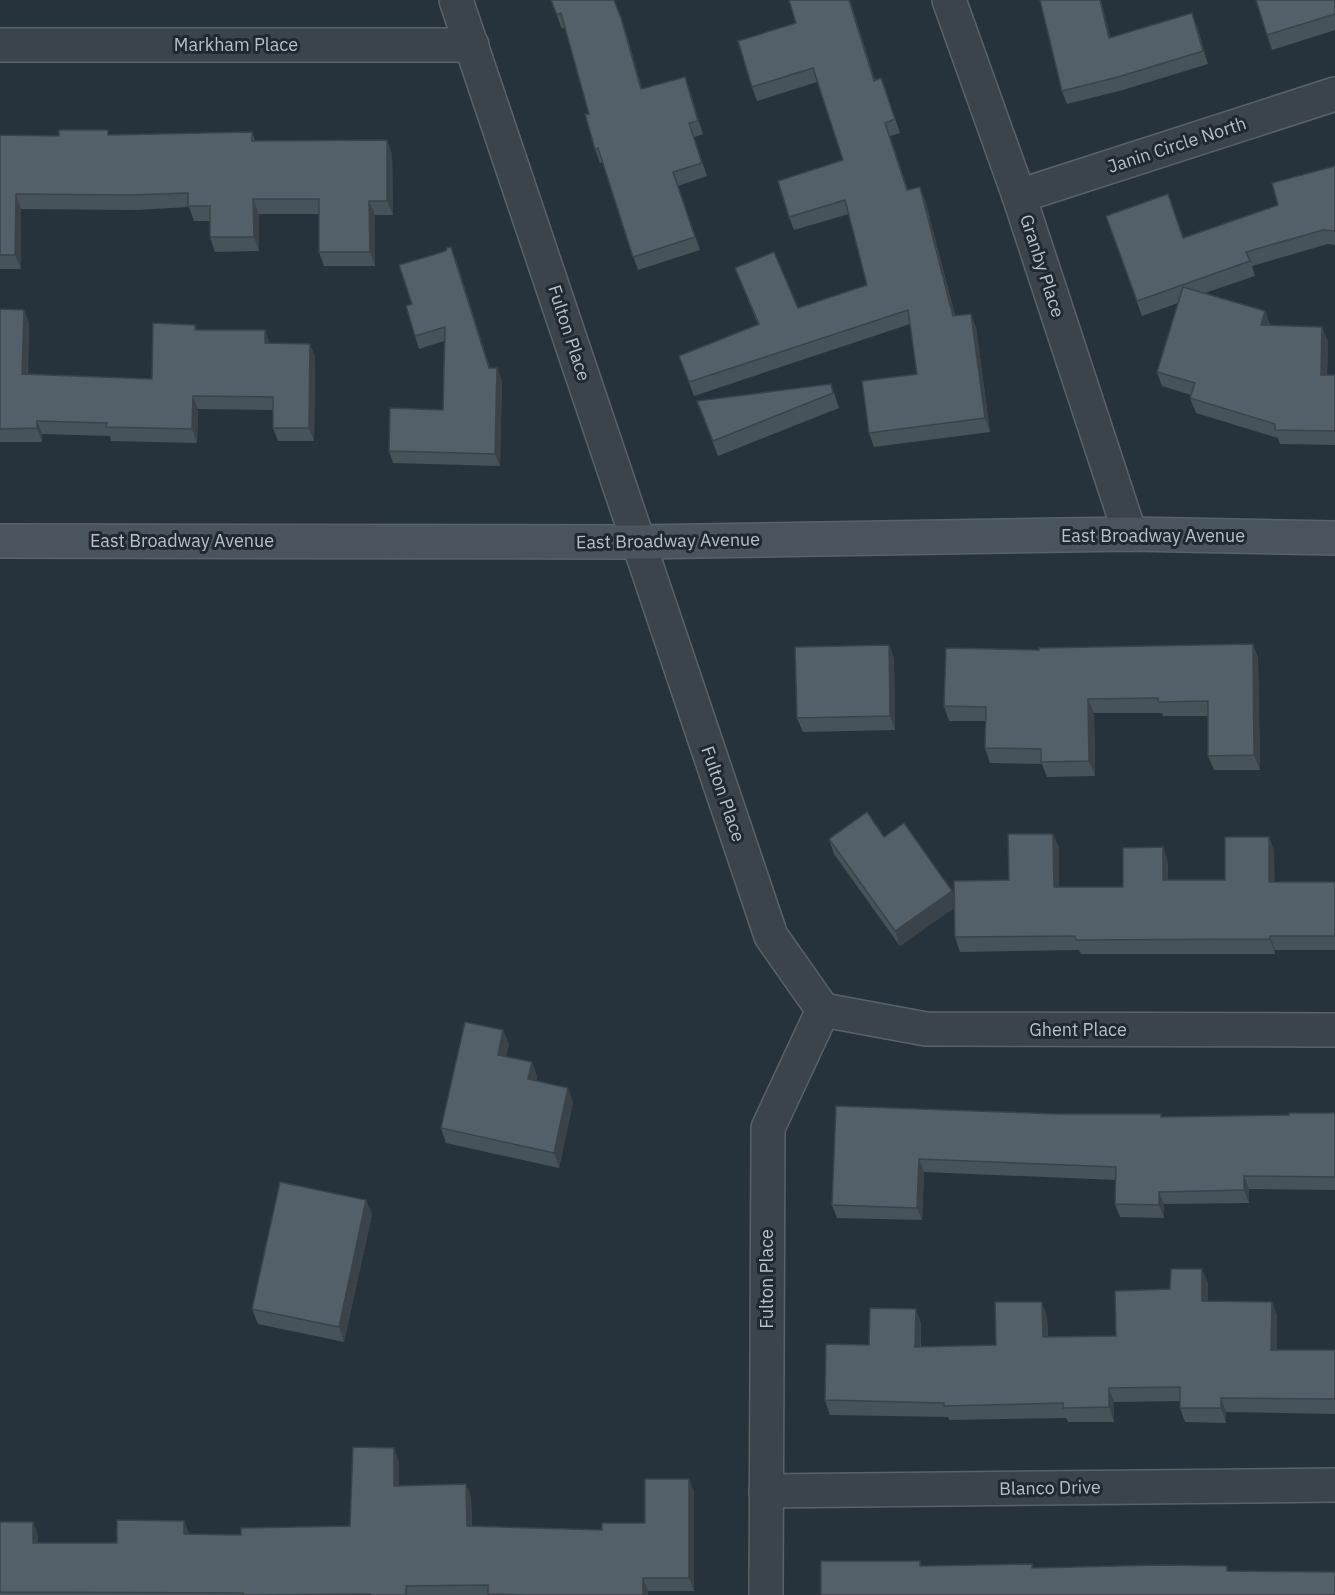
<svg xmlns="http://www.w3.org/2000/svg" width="1335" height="1595" font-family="'IBM Plex Sans',sans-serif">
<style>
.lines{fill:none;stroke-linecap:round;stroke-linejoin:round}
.street-casing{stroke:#59626a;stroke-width:36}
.secondary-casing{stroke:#59626a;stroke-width:36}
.street{stroke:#3b444c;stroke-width:33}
.secondary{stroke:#4a545f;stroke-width:33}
.wall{fill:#47535a}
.shaded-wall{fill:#3a434a}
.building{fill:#536069;stroke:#3a434a;stroke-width:1.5}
.labels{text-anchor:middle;stroke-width:6;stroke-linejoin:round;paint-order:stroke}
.street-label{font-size:18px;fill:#b7bfc7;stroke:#202931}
</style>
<rect width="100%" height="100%" fill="#27333c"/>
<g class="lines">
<defs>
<g id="street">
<polyline points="456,0 771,936 823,1010 768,1128 766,1595"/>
<polyline points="949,0 1019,196 1130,534"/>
<polyline points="0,45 472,45"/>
<polyline points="1019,196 1335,94"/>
<polyline points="823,1010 926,1029 1335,1030"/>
<polyline points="766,1491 1335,1485"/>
</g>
<polyline id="secondary" points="0,541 638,542 1130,534 1335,538"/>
</defs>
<use href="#street" class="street-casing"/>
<use href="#secondary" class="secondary-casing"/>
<use href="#street" class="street"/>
<use href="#secondary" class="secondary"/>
</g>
<g class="wall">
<polygon points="551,0 614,0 626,32 642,89 690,91 703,134 694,137 707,176 678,186 700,250 638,270 602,162 600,163 595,149 589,114 565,27 562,29"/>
<polygon points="850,0 875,80 881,78 900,133 890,136 908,190 925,200 955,315 976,327 990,432 874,447 869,433 917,374 910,324 694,396 679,356 758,325 735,268 798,308 867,285 849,214 794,230 789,217 843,160 817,82 757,101 752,87 796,23"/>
<polygon points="1335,0 1335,30 1272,50 1267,35"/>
<polygon points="1197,26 1208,64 1123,90 1067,104 1062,91 1110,38"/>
<polygon points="252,132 255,141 392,154 393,215 375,215 375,266 324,266 319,252 319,214 259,214 259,251 215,252 210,237 210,221 194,221 189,207 136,210 21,209 21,269 0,269 0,135 59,136"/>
<polygon points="1335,166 1335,245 1328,244 1252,266 1255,276 1205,293 1265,311 1270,325 1328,341 1327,375 1335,375 1335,445 1280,444 1278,438 1196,413 1190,398 1191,395 1162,386 1157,372 1178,303 1142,316 1106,216 1183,238 1278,205"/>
<polygon points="456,260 490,368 497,368 502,381 500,466 393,463 389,451 443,410 444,341 419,349 415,336"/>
<polygon points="0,309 24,310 29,323 28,374 152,379 195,325 197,330 265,330 269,343 315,357 314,441 278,441 273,428 273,410 198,409 197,443 111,441 110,436 42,434 42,442 0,442"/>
<polygon points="831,384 839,408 718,456 697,401"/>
<polygon points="1253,644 1258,658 1260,770 1214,770 1208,756 1208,716 1163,716 1162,713 1094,713 1095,776 1047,777 1042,764 990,763 985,748 986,721 949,721 944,706 1039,650"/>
<polygon points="889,645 894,659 895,730 803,732 797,718"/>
<polygon points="1053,834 1059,848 1059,887 1123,887 1168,862 1168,880 1225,880 1269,837 1274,851 1274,882 1335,882 1335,950 1275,950 1275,954 1081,954 1079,950 960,952 955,937 955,907 900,946 834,854 829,839 884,837 952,891 955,897 1009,880"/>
<polygon points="503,1030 509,1045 506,1056 532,1062 537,1077 536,1081 573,1102 559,1168 446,1143 441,1128"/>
<polygon points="836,1106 1059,1114 1161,1114 1161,1117 1289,1115 1335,1113 1335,1190 1249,1189 1249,1203 1164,1204 1164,1218 1120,1217 1115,1204 1116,1180 924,1172 922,1220 837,1218 832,1205"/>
<polygon points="372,1214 344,1342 258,1324 252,1309"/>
<polygon points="1208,1283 1208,1301 1272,1302 1277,1316 1277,1350 1335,1350 1335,1414 1226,1412 1226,1423 1185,1422 1180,1408 1180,1401 1114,1402 1114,1422 1068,1422 1066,1418 949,1420 948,1417 830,1415 825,1400 869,1345 921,1323 921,1347 996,1345 1047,1316 1048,1337 1116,1336 1170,1289"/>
<polygon points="399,1462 399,1486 466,1484 471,1498 472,1526 602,1530 645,1523 689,1479 694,1492 694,1591 648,1591 648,1595 0,1595 0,1522 33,1522 38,1536 38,1543 117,1543 184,1521 189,1534 241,1535 350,1526"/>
</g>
<g class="shaded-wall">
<polygon points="849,0 850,0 879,94 874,81"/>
<polygon points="1100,0 1101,0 1114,51 1109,38"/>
<polygon points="1192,13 1197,26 1208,64 1203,51"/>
<polygon points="621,18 626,32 646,103 641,89"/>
<polygon points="685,77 690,91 703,134 698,121"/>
<polygon points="387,140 392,154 393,215 387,201"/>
<polygon points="920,187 925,200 958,329 953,316"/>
<polygon points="16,194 21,209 21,269 15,255"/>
<polygon points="253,199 259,214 259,251 254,237"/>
<polygon points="369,201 375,215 375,266 370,252"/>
<polygon points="451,247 456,260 494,381 489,368"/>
<polygon points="24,310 29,323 27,388 22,374"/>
<polygon points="1265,311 1270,326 1261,325"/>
<polygon points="971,314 976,327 990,432 985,418"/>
<polygon points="1322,327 1328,341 1326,389 1321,375"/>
<polygon points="265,330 270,344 265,343"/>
<polygon points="310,344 315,357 314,441 309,428"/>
<polygon points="497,368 502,381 500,466 495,454"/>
<polygon points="193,396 198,409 197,443 192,429"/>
<polygon points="37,421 42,434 42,442 37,428"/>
<polygon points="1253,644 1258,658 1260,770 1254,755"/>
<polygon points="889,645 894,659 895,730 890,716"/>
<polygon points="1088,699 1094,713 1095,776 1089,761"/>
<polygon points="1053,834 1059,848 1059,902 1054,887"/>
<polygon points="1269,837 1274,851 1275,897 1269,882"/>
<polygon points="1163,847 1168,862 1168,895 1163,880"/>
<polygon points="952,891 958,905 900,946 895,931"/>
<polygon points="1270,936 1275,950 1275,954 1270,939"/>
<polygon points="503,1030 509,1045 503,1069 498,1055"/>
<polygon points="532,1062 537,1077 533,1094 528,1079"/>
<polygon points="568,1088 573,1102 559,1168 554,1153"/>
<polygon points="919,1159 924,1172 922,1220 917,1208"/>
<polygon points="1244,1176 1249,1189 1249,1203 1244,1190"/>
<polygon points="1159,1192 1164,1204 1164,1218 1159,1205"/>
<polygon points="366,1200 372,1214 344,1342 339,1327"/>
<polygon points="1202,1269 1208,1283 1208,1315 1202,1301"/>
<polygon points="1042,1302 1047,1316 1048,1351 1043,1337"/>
<polygon points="1272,1302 1277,1316 1277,1364 1271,1350"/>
<polygon points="916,1309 921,1323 920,1361 915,1347"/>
<polygon points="1109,1388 1114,1402 1114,1422 1109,1407"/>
<polygon points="1221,1398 1226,1412 1226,1423 1221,1408"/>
<polygon points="394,1448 399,1462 399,1499 394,1486"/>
<polygon points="689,1479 694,1492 694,1591 689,1578"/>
<polygon points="466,1484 471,1498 472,1540 467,1526"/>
<polygon points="184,1521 189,1535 184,1534"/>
<polygon points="33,1522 38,1536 38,1557 33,1543"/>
<polygon points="643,1578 648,1591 648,1595 643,1595"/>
</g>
<g class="building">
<polygon points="551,0 614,0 621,18 641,89 685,77 698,121 689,123 702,163 673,172 695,237 633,257 598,148 595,149 585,114 589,114 561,13 557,15"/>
<polygon points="789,0 849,0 874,81 881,78 895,119 885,123 907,190 920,187 953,316 971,314 985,418 869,433 862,381 917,374 908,310 689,382 679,356 759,324 735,268 774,252 798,308 867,285 845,200 789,217 778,181 843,160 813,68 752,87 738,41 796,23"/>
<polygon points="1040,0 1100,0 1109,38 1192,13 1203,51 1118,77 1062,91"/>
<polygon points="1256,0 1335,0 1335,14 1267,35"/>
<polygon points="59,130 108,130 108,135 252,132 252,141 387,140 387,201 369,201 370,252 319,252 319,199 253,199 254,237 210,237 210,206 188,206 188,193 131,195 16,194 15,255 0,255 0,135 59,136"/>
<polygon points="1335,166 1335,231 1323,230 1246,252 1250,261 1137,301 1106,216 1168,194 1183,238 1278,205 1272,183"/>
<polygon points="451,247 489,368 497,368 495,454 389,451 390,408 443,410 445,327 415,336 406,306 412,304 399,265 446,251 447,248"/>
<polygon points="1183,287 1265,311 1261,325 1322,327 1321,375 1335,375 1335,431 1275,430 1275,424 1190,398 1195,383 1157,372"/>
<polygon points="0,309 24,310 22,374 152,379 153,323 195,325 195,330 265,330 265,343 310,344 309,428 273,428 273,397 193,396 192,429 106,427 107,423 37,421 37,428 0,429"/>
<polygon points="831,384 833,393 713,441 697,401"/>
<polygon points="1253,644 1254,755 1208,756 1208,701 1158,702 1158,698 1088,699 1089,761 1041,762 1041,749 985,748 986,707 944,706 946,648 1039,650 1039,648"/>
<polygon points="889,645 890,716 797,718 795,647"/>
<polygon points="867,812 884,837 904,823 952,891 895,931 829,839"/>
<polygon points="1008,834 1053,834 1054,887 1123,887 1123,848 1163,847 1163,880 1225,880 1225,837 1269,837 1269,882 1335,882 1335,936 1270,936 1270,939 1076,940 1075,936 955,937 954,881 1009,880"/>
<polygon points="465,1022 503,1030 498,1055 532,1062 528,1079 568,1088 554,1153 441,1128"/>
<polygon points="836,1106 1059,1114 1161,1114 1161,1117 1289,1115 1289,1113 1335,1113 1335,1177 1244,1176 1244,1190 1159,1192 1159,1205 1115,1204 1116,1167 919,1159 917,1208 832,1205"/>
<polygon points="280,1182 366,1200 339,1327 252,1309"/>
<polygon points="1171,1269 1202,1269 1202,1301 1272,1302 1271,1350 1335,1350 1335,1399 1221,1398 1221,1408 1180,1408 1180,1387 1109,1388 1109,1407 1063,1408 1063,1403 944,1406 944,1403 825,1400 826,1344 869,1345 870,1308 916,1309 915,1347 996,1345 995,1302 1042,1302 1043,1337 1116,1336 1115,1291 1170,1289"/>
<polygon points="353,1447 394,1448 394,1486 466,1484 467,1526 602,1530 602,1523 645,1523 645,1479 689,1479 689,1578 643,1578 643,1595 525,1595 488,1594 488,1585 406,1586 406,1595 370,1595 370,1594 243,1595 243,1593 0,1592 0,1522 33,1522 33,1543 117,1543 117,1520 184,1521 184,1534 241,1535 241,1528 350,1526"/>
<polygon points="821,1561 920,1561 920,1566 1032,1564 1032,1568 1160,1565 1227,1566 1227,1571 1335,1572 1335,1595 821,1595"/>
</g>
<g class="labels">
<g class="street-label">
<text x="236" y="51">Markham Place</text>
<text transform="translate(1177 145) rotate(-18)" y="6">Janin Circle North</text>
<text transform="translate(1042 266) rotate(72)" y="6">Granby Place</text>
<text transform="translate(569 333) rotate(72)" y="6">Fulton Place</text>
<text x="1153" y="542">East Broadway Avenue</text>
<text x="182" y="547">East Broadway Avenue</text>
<text transform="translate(668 541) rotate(-1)" y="6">East Broadway Avenue</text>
<text transform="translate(723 794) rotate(71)" y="6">Fulton Place</text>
<text x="1078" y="1036">Ghent Place</text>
<text transform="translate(767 1279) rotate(-90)" y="6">Fulton Place</text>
<text transform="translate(1050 1488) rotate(-1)" y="6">Blanco Drive</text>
</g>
</g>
</svg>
